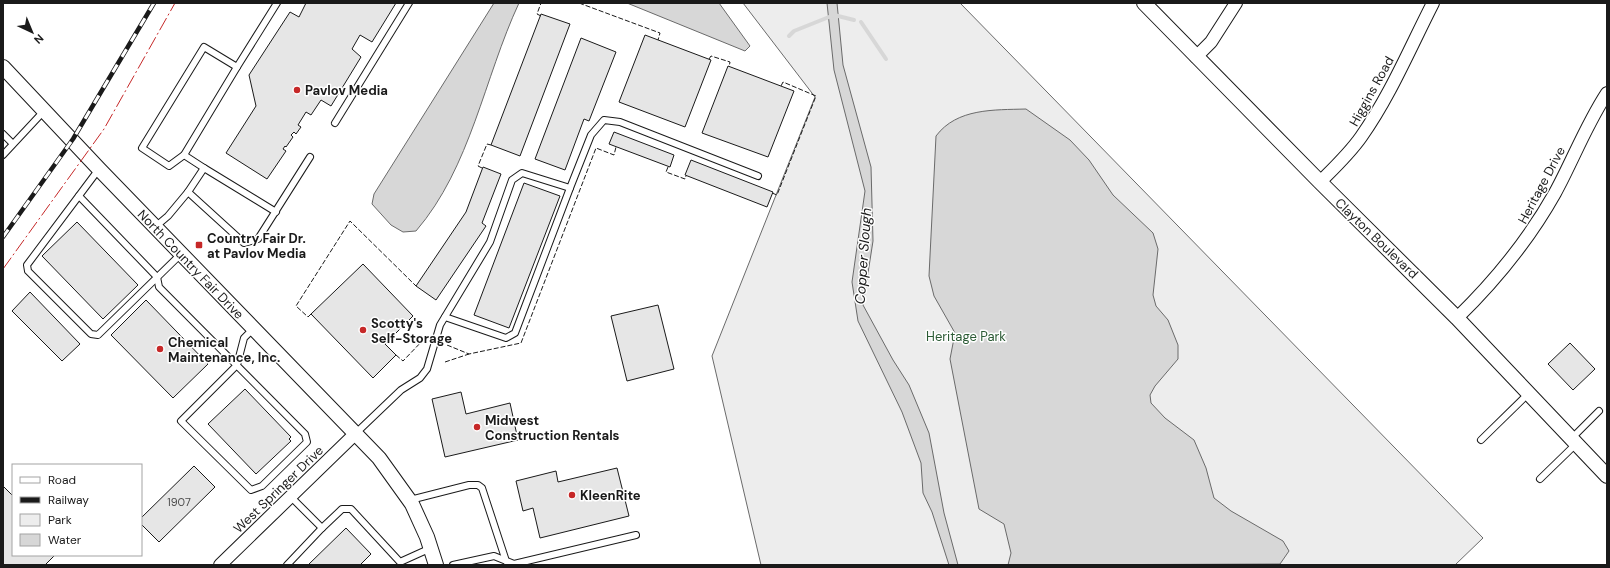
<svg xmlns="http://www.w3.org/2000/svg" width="1610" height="568" font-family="'DM Sans',sans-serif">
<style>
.green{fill:#ededed;stroke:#6a6a6a}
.water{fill:#d7d7d7;stroke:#6a6a6a}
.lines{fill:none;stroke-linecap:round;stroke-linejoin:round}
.stream{stroke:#d7d7d7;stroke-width:4}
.building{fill:#e6e6e6;stroke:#1a1a1a}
.service-casing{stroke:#1a1a1a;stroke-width:8}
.minor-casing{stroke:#1a1a1a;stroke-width:14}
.tertiary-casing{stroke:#1a1a1a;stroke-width:16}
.service{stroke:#fff;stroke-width:6}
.minor{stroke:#fff;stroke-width:12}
.tertiary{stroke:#fff;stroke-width:14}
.rail-casing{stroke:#1a1a1a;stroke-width:4.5}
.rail{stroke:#fff;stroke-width:3;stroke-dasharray:9;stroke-linecap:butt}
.fence{stroke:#1a1a1a;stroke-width:1;stroke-dasharray:5 2;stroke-linecap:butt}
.power{stroke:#c62828;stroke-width:1;stroke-dasharray:14 3 2 3;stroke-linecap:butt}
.poi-dot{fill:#c62828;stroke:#fff;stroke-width:1.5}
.labels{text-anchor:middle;stroke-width:3;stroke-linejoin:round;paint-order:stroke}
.number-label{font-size:11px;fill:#4d4d4d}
.poi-label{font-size:13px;font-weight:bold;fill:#1a1a1a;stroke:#fff;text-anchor:start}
.street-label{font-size:13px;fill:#1a1a1a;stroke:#fff}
.park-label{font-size:13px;fill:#2b5a34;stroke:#fff}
.water-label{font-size:14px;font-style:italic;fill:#1a1a1a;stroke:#fff}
</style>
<rect width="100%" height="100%" fill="#fff"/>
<polygon class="green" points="743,3 960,3 1483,538 1455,565 761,565 712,356 815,97"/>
<g class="water">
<path d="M494 3H519C484 78 471 167 416 231L403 232 391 225 372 204 374 194Z"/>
<polygon points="627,3 719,3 750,46 745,51"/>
<polygon points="827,3 837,3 843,65 871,167 873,241 863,305 893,360 909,385 929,433 944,513 958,565 949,565 932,512 923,493 921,463 902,412 858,321 852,282 865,191 834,70"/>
<path d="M1026 109 1070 140 1089 160 1113 195 1153 233 1158 249 1153 295 1156 306 1168 320 1178 345V359L1155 386 1150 395 1151 403 1165 418 1194 440 1206 468 1214 498 1231 511 1283 541 1289 551 1280 564 1008 565 1011 553 1004 524 979 509 950 359 955 333 934 296 929 276 936 136C957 108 994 110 1026 109Z"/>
</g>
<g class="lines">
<g class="stream">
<polyline points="861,22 886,59"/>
<polyline points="789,36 794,31 834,15 854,20"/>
</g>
</g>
<g class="building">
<polygon points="306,3 396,3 372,42 360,35 352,49 361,57 331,106 321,100 311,115 306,112 298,125 301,127 296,134 294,132 291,135 293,137 286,147 285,146 283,149 286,151 267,179 226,153 256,106 249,75 290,12 299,17"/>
<polygon points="541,14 570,24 520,156 491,145"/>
<polygon points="645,35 711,60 685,127 619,102"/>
<polygon points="581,38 616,52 589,121 584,119 565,170 535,159"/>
<polygon points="728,66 794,91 768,157 702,133"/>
<polygon points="614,132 674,155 670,167 609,144"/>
<polygon points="691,160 773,192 767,207 685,175"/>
<polygon points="483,167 501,174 482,223 486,226 436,300 416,286 466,212"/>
<polygon points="524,183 560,196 509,328 474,315"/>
<polygon points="77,222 138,285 103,319 42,256"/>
<polygon points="363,264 413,316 385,344 396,355 373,378 311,314"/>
<polygon points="30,292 80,344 62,361 12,311"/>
<polygon points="146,300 208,364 173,398 111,335"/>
<polygon points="658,305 674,369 627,381 611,316"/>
<polygon points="1570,343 1595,369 1573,390 1548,364"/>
<polygon points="245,389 291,437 289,439 291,441 256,474 208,424"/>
<polygon points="461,392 466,414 510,403 518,440 445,457 432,399"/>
<polygon points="194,466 215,487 159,542 141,524 141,518"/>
<polygon points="617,468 629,516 540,538 533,508 523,511 516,481 556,471 558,482"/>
<polygon points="3,486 13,496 13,555 55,555 45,565 3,565"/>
<polygon points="346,528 371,554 360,565 308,565"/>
</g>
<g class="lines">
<defs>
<g id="service">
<polyline points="335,123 409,3"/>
<polyline points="3,134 12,143"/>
<polyline points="3,155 44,111"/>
<polyline points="184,155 237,67"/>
<polyline points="204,168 184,155 169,166 142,148 204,47 237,67 277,3"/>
<polyline points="99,169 27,265 28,271 91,334 98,335 181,254"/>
<polyline points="188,192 204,168 276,212"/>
<polyline points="79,196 157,277 159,287 305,434 307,442 262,486 251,490 181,421 237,365 244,338 254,328"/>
<polyline points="155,227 168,216 188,192 244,243 258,239 310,157"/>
<polyline points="445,317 506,338 515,333 570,188"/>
<polyline points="356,433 401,390 420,378 427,369 440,325 490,242 512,180 522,173 570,188 591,135 604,120 620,122 758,176"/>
<polyline points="1572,438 1599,411"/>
<polyline points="1481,440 1529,393"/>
<polyline points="1540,479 1577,443"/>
<polyline points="290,496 322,528 342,509 351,509 400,562 431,548"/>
<polyline points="410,500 469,485 478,485 482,488 506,561"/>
<polyline points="287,565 322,528"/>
<polyline points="453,565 494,556 514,564 636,535"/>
</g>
<g id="minor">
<polyline points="1196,57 1211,42 1236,3"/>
<path d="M1320 182C1334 168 1349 154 1361 137 1390 96 1410 48 1433 3"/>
<path d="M1457 318C1496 280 1528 241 1555 193 1573 160 1586 125 1607 93"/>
<polyline points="220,565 356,433"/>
</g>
<g id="tertiary">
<polyline points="1144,3 1320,182 1457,318 1607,476"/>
<polyline points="3,67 99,169 379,458 412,504 427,537 436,565"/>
</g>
</defs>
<use href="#service" class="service-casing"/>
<use href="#minor" class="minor-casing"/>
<use href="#tertiary" class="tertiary-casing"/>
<use href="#service" class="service"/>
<use href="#minor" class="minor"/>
<use href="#tertiary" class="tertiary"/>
<defs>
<polyline id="rail" points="3,237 73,139 154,3"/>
</defs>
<use href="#rail" class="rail-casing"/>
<use href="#rail" class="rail"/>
<g class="fence">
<polyline points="579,3 660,33 658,40"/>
<polyline points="541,16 537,14 541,3"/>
<polyline points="709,59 711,56 730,62 729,67"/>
<polyline points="668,167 666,172 685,179 686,176"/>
<polyline points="482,168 478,166 487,144 491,145"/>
<polyline points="772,193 777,195 816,96 783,82 781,86"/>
<polyline points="311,314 308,317 296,306 350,221 416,286"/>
<polyline points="447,345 469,354 521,343 596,148 614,155 616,147"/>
<polyline points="396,355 403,361 426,337 430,339"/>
<polyline points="445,362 469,354"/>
</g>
<polyline class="power" points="3,269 104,129 175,3"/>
</g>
<g class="poi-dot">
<circle cx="297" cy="90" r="4"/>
<rect x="195" y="241" width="8" height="8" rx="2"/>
<circle cx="363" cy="330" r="4"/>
<circle cx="160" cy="349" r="4"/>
<circle cx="477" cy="427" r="4"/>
<circle cx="572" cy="495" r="4"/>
</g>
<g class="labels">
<g class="number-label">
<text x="179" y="506">1907</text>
</g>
<g class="poi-label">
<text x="305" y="95">Pavlov Media</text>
<text x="207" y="243">Country Fair Dr.<tspan x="207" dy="15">at Pavlov Media</tspan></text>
<text x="371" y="328">Scotty's<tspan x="371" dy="15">Self-Storage</tspan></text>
<text x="168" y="347">Chemical<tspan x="168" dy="15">Maintenance, Inc.</tspan></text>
<text x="485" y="425">Midwest<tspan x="485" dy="15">Construction Rentals</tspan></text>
<text x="580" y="500">KleenRite</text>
</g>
<g class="street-label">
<text transform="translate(1371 91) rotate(-61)" y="5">Higgins Road</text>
<text transform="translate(1541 185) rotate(-62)" y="5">Heritage Drive</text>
<text transform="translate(1377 238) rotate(44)" y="5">Clayton Boulevard</text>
<text transform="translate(191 264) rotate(46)" y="5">North Country Fair Drive</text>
<text transform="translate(278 489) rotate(-44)" y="5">West Springer Drive</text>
</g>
<g class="park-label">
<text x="966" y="341">Heritage Park</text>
</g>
<g class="water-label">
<text transform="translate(863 256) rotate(-86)" y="5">Copper Slough</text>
</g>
</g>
<rect width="1610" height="568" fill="none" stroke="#1a1a1a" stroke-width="8"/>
<rect x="12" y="464" width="130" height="92" fill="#ffffff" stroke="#a3a3a3"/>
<rect x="20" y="477" width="20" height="6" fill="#ffffff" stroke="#a3a3a3"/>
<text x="48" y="484" font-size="12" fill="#1a1a1a">Road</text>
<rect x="20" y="497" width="20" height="6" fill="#1a1a1a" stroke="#a3a3a3"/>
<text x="48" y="504" font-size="12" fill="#1a1a1a">Railway</text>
<rect x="20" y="514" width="20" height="12" fill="#ededed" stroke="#a3a3a3"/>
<text x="48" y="524" font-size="12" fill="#1a1a1a">Park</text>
<rect x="20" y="534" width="20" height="12" fill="#d7d7d7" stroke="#a3a3a3"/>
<text x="48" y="544" font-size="12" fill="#1a1a1a">Water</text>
<g transform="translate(32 32) rotate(136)" stroke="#ffffff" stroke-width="3" paint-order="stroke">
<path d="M0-3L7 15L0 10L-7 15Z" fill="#1a1a1a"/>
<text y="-6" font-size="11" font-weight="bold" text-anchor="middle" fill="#1a1a1a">N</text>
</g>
</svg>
